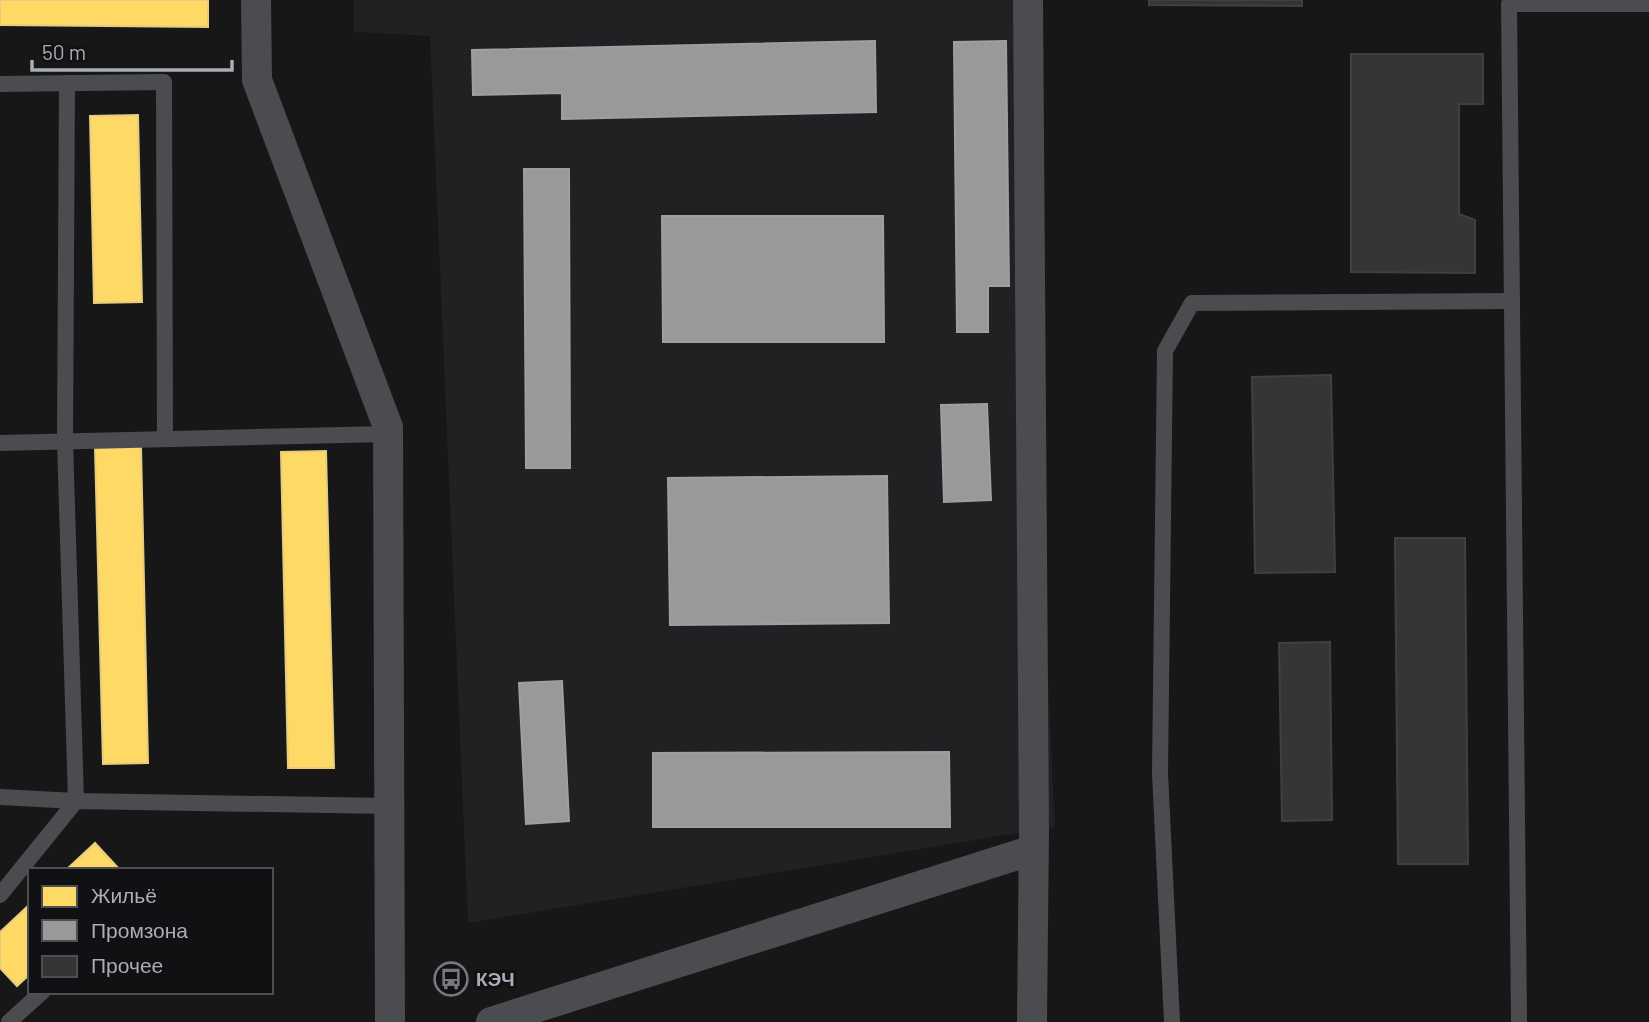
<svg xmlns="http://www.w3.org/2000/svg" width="1649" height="1022" font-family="Barlow,sans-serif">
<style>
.built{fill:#212123}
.homes{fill:#ffd966;stroke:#e5cc7f;stroke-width:2}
.industry{fill:#999;stroke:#9e9fa2;stroke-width:2}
.building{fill:#353536;stroke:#3f4043;stroke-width:2}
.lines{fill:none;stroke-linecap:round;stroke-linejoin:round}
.service{stroke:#4b4c50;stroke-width:16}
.minor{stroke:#4b4c50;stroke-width:30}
.labels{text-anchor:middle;stroke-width:7;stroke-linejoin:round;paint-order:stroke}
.poi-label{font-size:19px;font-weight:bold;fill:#a8adb8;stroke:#111113;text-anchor:start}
</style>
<rect width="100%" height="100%" fill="#171717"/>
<polygon class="built" points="354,0 1016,0 1055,827 468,923 430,36 354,32"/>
<g class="homes">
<polygon points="0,0 208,0 208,27 0,25"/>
<polygon points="138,115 142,302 94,303 90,116"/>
<polygon points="141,447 148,763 103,764 95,448"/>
<polygon points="326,451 334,768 288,768 281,452"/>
<polygon points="95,843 120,870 66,870"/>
<polygon points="30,904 30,974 17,986 0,968 0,932"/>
</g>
<g class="industry">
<polygon points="875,41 876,112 562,119 562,93 473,95 472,50"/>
<polygon points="1006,41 1009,286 988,286 988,332 957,332 954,42"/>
<polygon points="524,169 569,169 570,468 526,468"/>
<polygon points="662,216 883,216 884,342 663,342"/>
<polygon points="987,404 991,500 944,502 941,405"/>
<polygon points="887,476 889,623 670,625 668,478"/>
<polygon points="562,681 569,821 526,824 519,683"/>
<polygon points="949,752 950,827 653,827 653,753"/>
</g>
<g class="building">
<polygon points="1149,0 1302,0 1302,6 1149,5"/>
<polygon points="1351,54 1483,54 1483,104 1459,104 1459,214 1475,220 1475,273 1351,272"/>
<polygon points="1331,375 1335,572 1255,573 1252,377"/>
<polygon points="1395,538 1465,538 1468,864 1398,864"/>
<polygon points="1330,642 1332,820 1282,821 1279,643"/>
</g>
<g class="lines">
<g class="service">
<polyline points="0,84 164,82 165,439"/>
<polyline points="0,443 388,434"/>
<polyline points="0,797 76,801 65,441 67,83"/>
<polyline points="0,895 76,801 388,806"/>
<polyline points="9,1022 42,992"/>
<polyline points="1172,1022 1160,773 1165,351 1192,303 1512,301"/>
<polyline points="1519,1022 1509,4 1649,4"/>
</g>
<g class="minor">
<polyline points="256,0 257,80 388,427 390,1022"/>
<polyline points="1028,0 1034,831 1032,1022"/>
<polyline points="491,1022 1033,850"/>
</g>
</g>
<defs>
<symbol id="bus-ring" viewBox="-11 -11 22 22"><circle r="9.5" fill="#111113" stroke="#757880" stroke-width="1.5"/><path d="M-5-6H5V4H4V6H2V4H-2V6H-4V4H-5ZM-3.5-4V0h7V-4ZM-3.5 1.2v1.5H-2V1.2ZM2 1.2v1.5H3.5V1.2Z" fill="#757880"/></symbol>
</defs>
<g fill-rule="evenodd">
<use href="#bus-ring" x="432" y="960" width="38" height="38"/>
</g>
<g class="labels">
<g class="poi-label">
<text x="476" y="986">КЭЧ</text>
</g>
</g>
<rect x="28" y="868" width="245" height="126" fill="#111113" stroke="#4d4f55" stroke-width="2"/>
<rect x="42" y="886" width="35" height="21" fill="#ffd966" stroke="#4d4f55" stroke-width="2"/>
<text x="91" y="903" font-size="21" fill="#a8adb8">Жильё</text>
<rect x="42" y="920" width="35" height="21" fill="#999999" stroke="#4d4f55" stroke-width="2"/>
<text x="91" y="938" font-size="21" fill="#a8adb8">Промзона</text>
<rect x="42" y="956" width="35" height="21" fill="#353536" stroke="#4d4f55" stroke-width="2"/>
<text x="91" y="973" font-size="21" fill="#a8adb8">Прочее</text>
<path d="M32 60v10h200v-10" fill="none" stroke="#a8adb8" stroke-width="3.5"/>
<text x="42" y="60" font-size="21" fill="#a8adb8" stroke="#111113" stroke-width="5" paint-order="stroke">50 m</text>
</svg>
